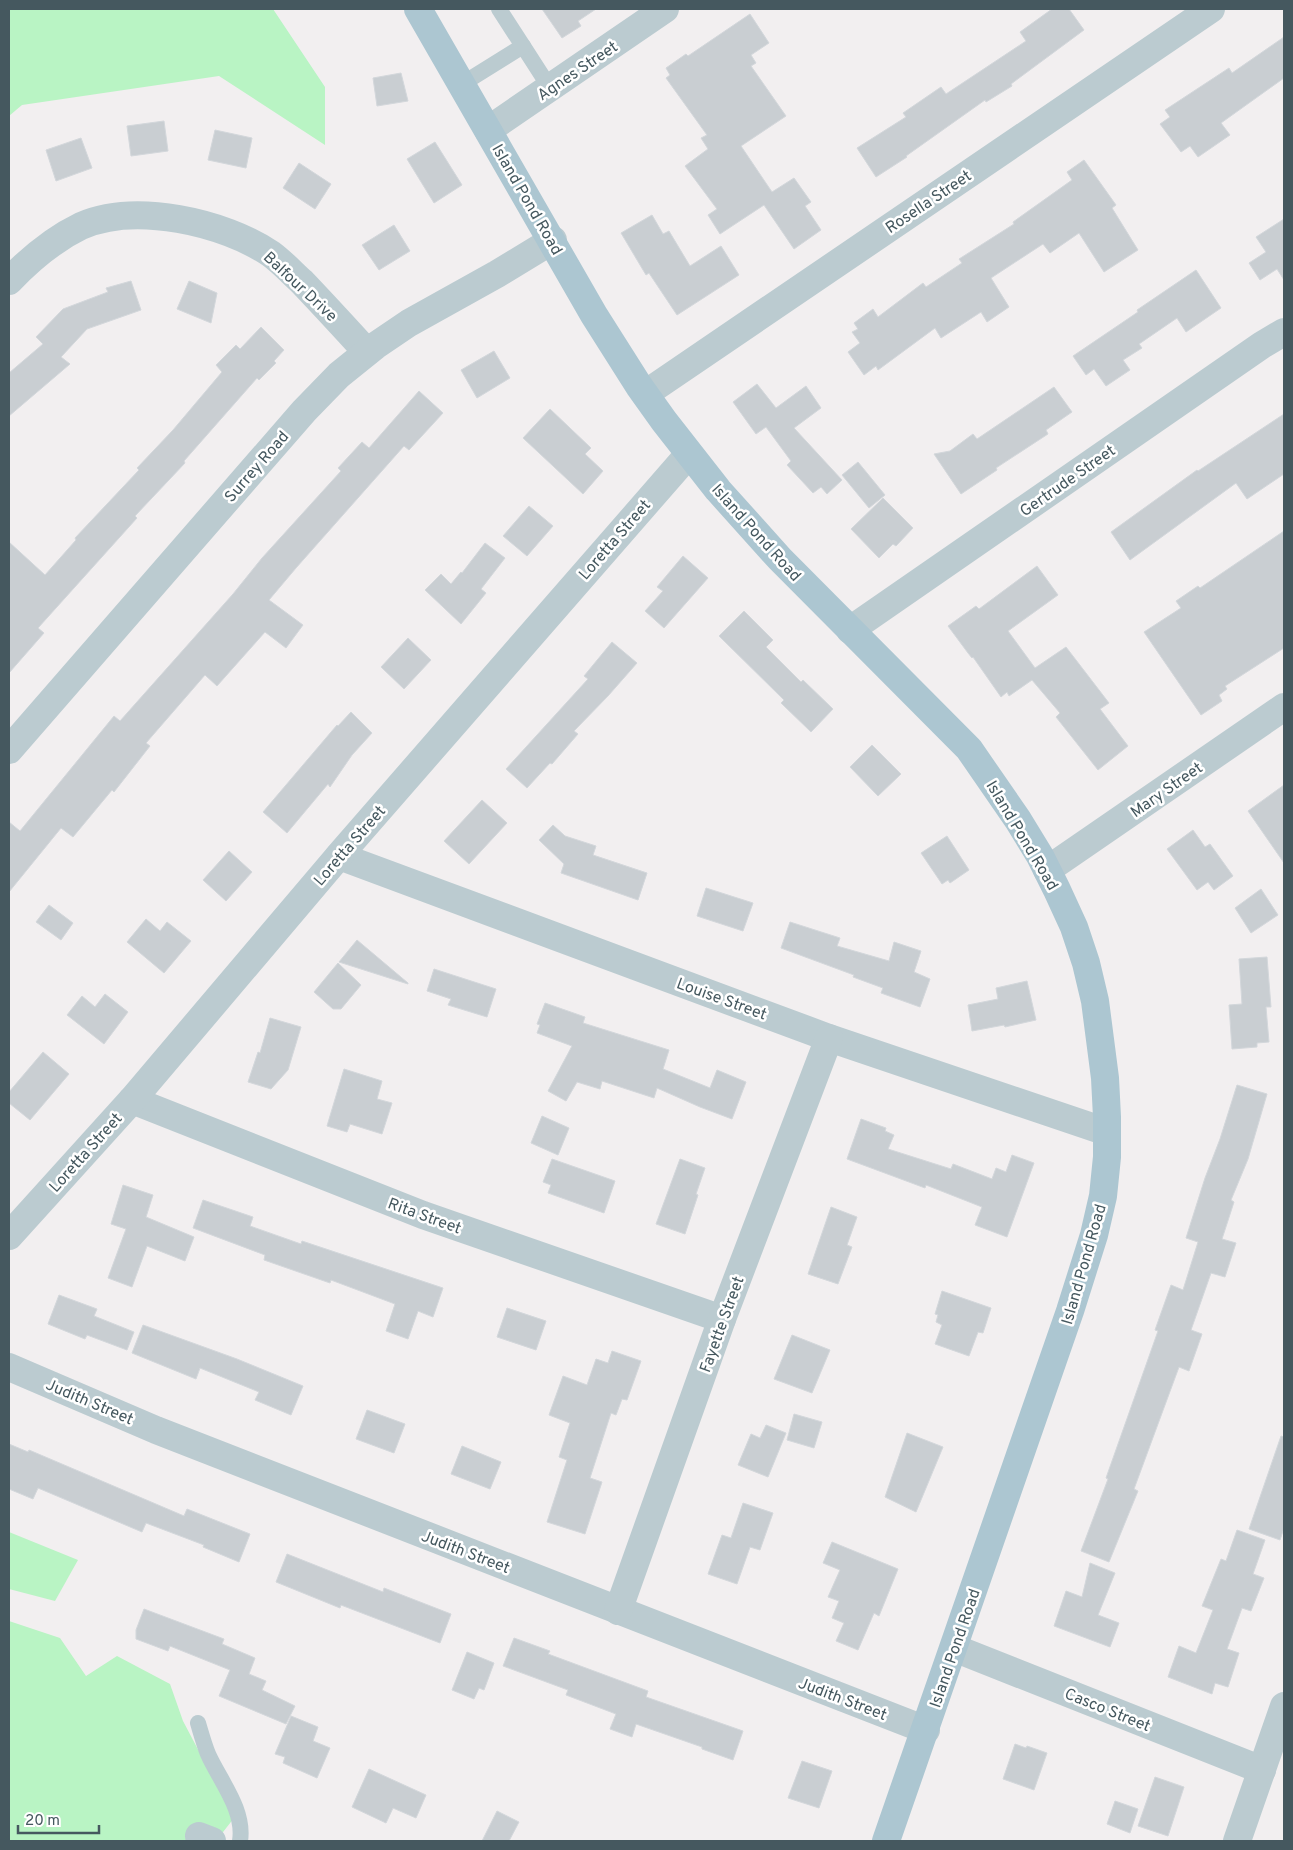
<svg xmlns="http://www.w3.org/2000/svg" width="1293" height="1850" font-family="Overpass,sans-serif">
<style>
.green{fill:#b9f4c4}
.building{fill:#c9ced2;stroke:#d3d7db}
.lines{fill:none;stroke-linecap:round;stroke-linejoin:round}
.service{stroke:#bbcbd0;stroke-width:16}
.minor{stroke:#bbcbd0;stroke-width:28}
.primary{stroke:#acc6d1;stroke-width:28}
.labels{text-anchor:middle;stroke-width:5;stroke-linejoin:round;paint-order:stroke}
.street-label{font-size:16px;fill:#45585f;stroke:#fff}
</style>
<rect width="100%" height="100%" fill="#f2eff0"/>
<g class="green">
<polygon points="9,9 273,9 325,87 325,145 219,76 22,105 9,116"/>
<polygon points="9,1532 78,1560 55,1601 9,1589"/>
<polygon points="9,1621 60,1638 86,1676 117,1656 170,1684 183,1721 234,1818 216,1841 9,1841"/>
</g>
<g class="building">
<polygon points="542,9 596,9 578,21 581,26 562,38"/>
<polygon points="1052,9 1069,9 1084,30 1011,84 1012,86 986,102 985,100 906,156 907,157 876,177 857,148 906,117 903,113 941,87 946,94 1026,41 1020,32"/>
<polygon points="750,14 769,43 751,55 756,63 751,66 786,116 741,146 772,192 794,178 811,202 805,206 821,230 794,249 764,205 720,234 708,215 717,209 685,166 708,149 701,138 707,135 666,78 670,75 666,68 686,54 688,56"/>
<polygon points="1284,37 1284,78 1221,123 1230,135 1198,157 1190,146 1181,152 1160,124 1170,117 1165,110 1229,68 1232,73"/>
<polygon points="401,73 408,101 377,106 373,78"/>
<polygon points="164,121 168,151 131,156 127,126"/>
<polygon points="215,130 252,138 246,168 208,160"/>
<polygon points="81,138 92,168 56,181 46,150"/>
<polygon points="435,142 462,185 434,203 407,159"/>
<polygon points="1084,160 1116,205 1112,208 1138,250 1104,272 1079,233 1050,253 1043,244 991,278 1009,307 987,322 981,312 941,338 935,328 878,370 876,366 864,375 848,352 860,343 852,332 858,329 854,323 873,309 878,317 923,283 926,287 962,263 959,259 1014,224 1013,222 1072,180 1067,172"/>
<polygon points="299,163 331,184 315,209 283,188"/>
<polygon points="652,215 663,234 669,231 690,266 721,246 739,275 677,315 649,273 646,275 621,233"/>
<polygon points="1284,219 1284,280 1277,269 1260,280 1249,263 1266,252 1256,237"/>
<polygon points="394,225 410,251 379,270 362,245"/>
<polygon points="1196,270 1221,308 1186,332 1177,318 1139,344 1142,348 1123,360 1130,370 1106,386 1094,369 1086,375 1073,356 1138,312 1137,310"/>
<polygon points="131,281 141,310 87,329 61,357 70,364 9,416 9,373 43,344 36,337 63,309 108,292 106,288"/>
<polygon points="189,281 217,293 211,323 177,309"/>
<polygon points="261,327 284,350 274,361 276,363 259,380 257,378 184,461 185,463 135,516 137,518 38,628 44,633 9,673 9,542 45,575 76,540 75,538 139,470 137,468 173,430 222,372 216,365 236,345 240,349"/>
<polygon points="494,351 510,378 477,398 461,370"/>
<polygon points="757,384 776,408 806,386 821,408 794,428 842,480 827,494 821,487 813,493 787,465 791,461 766,427 756,434 733,402"/>
<polygon points="1054,387 1072,412 1046,430 1048,434 996,468 997,470 961,494 934,454 950,451 973,434 977,439"/>
<polygon points="419,391 443,413 409,450 404,446 296,568 269,600 303,625 286,648 265,632 217,686 205,675 146,743 150,746 114,792 112,790 73,837 61,828 9,892 9,822 20,831 114,716 120,721 233,594 262,558 341,471 338,468 362,442 369,448"/>
<polygon points="550,409 591,448 585,454 603,471 583,494 523,438"/>
<polygon points="1284,414 1284,474 1247,499 1236,483 1130,560 1111,532 1197,470 1198,471"/>
<polygon points="858,462 885,495 869,508 842,475"/>
<polygon points="883,498 913,528 896,546 893,544 879,558 851,529"/>
<polygon points="529,506 553,526 527,556 503,536"/>
<polygon points="1284,531 1284,648 1225,686 1227,689 1219,695 1222,701 1201,715 1144,632 1181,608 1176,601 1198,586 1200,588"/>
<polygon points="485,543 505,558 481,589 486,593 461,624 425,590 441,574 451,584 461,572 462,573"/>
<polygon points="683,556 708,578 664,628 645,611 663,591 657,587"/>
<polygon points="1037,566 1058,595 1008,631 1035,668 1066,647 1109,703 1100,709 1128,746 1098,770 1056,717 1060,713 1032,680 1009,696 1007,692 1001,697 973,657 972,658 968,653 948,626 976,606 979,609"/>
<polygon points="744,611 773,640 766,647 801,682 803,680 833,709 811,732 781,703 784,700 719,636"/>
<polygon points="408,638 431,660 404,689 381,667"/>
<polygon points="612,642 637,663 608,696 574,731 578,734 552,764 550,763 527,788 506,769 588,679 584,676"/>
<polygon points="351,712 372,733 352,755 330,787 328,784 287,833 263,812 337,725 338,726"/>
<polygon points="872,745 901,774 878,796 850,767"/>
<polygon points="1284,785 1284,863 1248,811"/>
<polygon points="482,800 507,823 469,864 444,841"/>
<polygon points="553,825 565,836 596,846 593,855 647,873 638,900 561,873 564,864 539,840"/>
<polygon points="1193,830 1205,847 1210,844 1233,876 1214,890 1208,882 1197,890 1167,849"/>
<polygon points="947,836 969,870 950,883 948,880 942,884 921,853"/>
<polygon points="229,851 252,872 226,901 203,880"/>
<polygon points="706,888 753,903 743,931 697,916"/>
<polygon points="1261,889 1278,915 1251,933 1235,908"/>
<polygon points="49,905 73,923 61,940 36,922"/>
<polygon points="146,919 160,931 167,922 191,941 164,973 127,942"/>
<polygon points="790,922 840,938 837,946 889,961 894,942 921,951 914,972 930,979 920,1007 881,993 883,988 853,977 854,975 781,948"/>
<polygon points="357,940 408,983 408,984 339,962"/>
<polygon points="1267,957 1271,1007 1266,1007 1269,1042 1257,1043 1257,1047 1232,1049 1229,1005 1242,1004 1239,959"/>
<polygon points="338,963 361,985 341,1009 333,1009 314,992"/>
<polygon points="434,969 496,989 487,1017 448,1005 451,999 427,991"/>
<polygon points="1027,981 1036,1020 1005,1027 1004,1025 972,1031 968,1005 998,999 996,988"/>
<polygon points="105,994 128,1012 104,1044 67,1015 82,996 95,1007"/>
<polygon points="545,1003 585,1017 583,1023 669,1050 663,1069 710,1088 717,1070 746,1082 732,1119 700,1107 657,1088 654,1098 602,1081 600,1089 577,1082 566,1101 548,1091 572,1046 537,1033 540,1025 537,1024"/>
<polygon points="270,1018 301,1027 288,1070 271,1089 248,1082 258,1052 260,1053"/>
<polygon points="43,1052 69,1074 30,1120 9,1103 9,1092"/>
<polygon points="344,1069 382,1081 377,1099 392,1103 382,1134 350,1124 347,1132 327,1126"/>
<polygon points="1237,1085 1267,1094 1248,1159 1231,1200 1234,1202 1222,1239 1236,1243 1225,1277 1211,1273 1191,1330 1202,1334 1189,1371 1179,1367 1134,1489 1138,1491 1109,1562 1081,1551 1108,1479 1106,1478 1158,1331 1155,1330 1171,1285 1183,1290 1198,1242 1186,1238 1205,1178 1220,1139"/>
<polygon points="542,1116 569,1128 558,1155 531,1143"/>
<polygon points="861,1119 886,1128 885,1131 894,1135 888,1149 951,1169 953,1164 992,1179 996,1168 1006,1172 1012,1155 1034,1163 1007,1237 975,1225 982,1207 926,1185 925,1188 909,1182 847,1159"/>
<polygon points="552,1159 615,1181 604,1213 548,1193 551,1185 543,1182"/>
<polygon points="680,1159 705,1168 696,1194 698,1195 685,1234 656,1224"/>
<polygon points="123,1185 153,1195 146,1217 194,1237 185,1261 147,1246 132,1287 108,1278 126,1229 111,1224"/>
<polygon points="203,1200 253,1217 250,1226 301,1244 302,1241 443,1288 433,1317 418,1311 408,1339 386,1331 395,1304 331,1280 330,1283 264,1260 265,1255 193,1228"/>
<polygon points="831,1207 857,1217 847,1245 852,1247 838,1284 808,1274"/>
<polygon points="942,1291 991,1308 983,1333 978,1332 969,1356 935,1344 942,1325 936,1322 938,1315 935,1314"/>
<polygon points="59,1295 97,1309 94,1316 134,1332 127,1350 87,1335 85,1339 48,1324"/>
<polygon points="507,1308 546,1321 536,1350 497,1337"/>
<polygon points="143,1325 237,1359 303,1386 291,1415 255,1400 259,1392 200,1368 196,1379 132,1353"/>
<polygon points="792,1335 830,1350 812,1393 774,1379"/>
<polygon points="612,1351 641,1361 627,1400 622,1399 616,1415 611,1413 590,1478 602,1482 585,1534 547,1522 567,1460 559,1457 570,1423 549,1415 563,1376 587,1385 596,1359 608,1363"/>
<polygon points="367,1410 405,1424 394,1453 356,1439"/>
<polygon points="794,1414 822,1422 814,1448 787,1440"/>
<polygon points="766,1425 786,1433 768,1477 738,1465 751,1434 760,1438"/>
<polygon points="907,1433 943,1447 916,1512 885,1497"/>
<polygon points="1281,1436 1284,1437 1284,1528 1280,1540 1249,1529"/>
<polygon points="9,1444 28,1452 29,1450 184,1516 187,1509 250,1534 239,1562 203,1547 204,1545 146,1523 142,1532 38,1488 33,1499 9,1489"/>
<polygon points="462,1446 501,1462 490,1489 451,1474"/>
<polygon points="743,1503 773,1513 760,1550 750,1547 737,1584 708,1574 722,1535 731,1538"/>
<polygon points="1237,1530 1265,1540 1253,1574 1264,1578 1251,1611 1242,1608 1227,1649 1239,1653 1228,1687 1215,1683 1212,1694 1168,1677 1179,1646 1196,1653 1213,1610 1202,1606 1221,1559 1226,1561"/>
<polygon points="832,1542 898,1569 879,1616 874,1613 858,1650 836,1641 844,1623 832,1618 839,1601 828,1597 840,1570 823,1563"/>
<polygon points="287,1554 383,1592 384,1588 451,1614 440,1643 341,1605 340,1608 276,1582"/>
<polygon points="1090,1563 1115,1573 1098,1615 1119,1623 1110,1647 1054,1626 1066,1591 1082,1597"/>
<polygon points="144,1609 224,1639 222,1644 255,1658 249,1674 266,1681 262,1690 295,1706 286,1724 219,1696 230,1670 170,1646 168,1651 136,1639 136,1630"/>
<polygon points="514,1638 550,1651 548,1654 648,1691 646,1697 743,1731 733,1760 702,1749 702,1747 636,1724 632,1737 610,1729 616,1714 566,1695 568,1690 503,1666"/>
<polygon points="467,1652 494,1663 484,1690 479,1688 474,1699 452,1690"/>
<polygon points="291,1716 318,1727 313,1741 330,1748 317,1778 283,1763 285,1757 275,1754"/>
<polygon points="1015,1744 1026,1748 1027,1746 1047,1753 1034,1790 1003,1779"/>
<polygon points="802,1761 832,1771 819,1808 788,1798"/>
<polygon points="369,1769 426,1795 416,1818 393,1808 386,1823 352,1807"/>
<polygon points="1155,1777 1184,1787 1168,1836 1138,1826"/>
<polygon points="1115,1801 1138,1809 1130,1833 1107,1824"/>
<polygon points="497,1811 519,1822 509,1841 482,1841"/>
</g>
<g class="lines">
<g class="service">
<polyline points="523,46 550,88"/>
<polyline points="462,84 523,46 499,9"/>
<path d="M198 1723C201 1733 204 1744 208 1754 220 1781 245 1810 240 1841"/>
</g>
<g class="minor">
<polyline points="488,130 665,9"/>
<path d="M9 281C30 259 54 239 81 226 135 202 224 222 271 254 282 262 292 273 302 282 324 305 345 328 367 352"/>
<polyline points="645,394 1211,9"/>
<polyline points="850,630 1262,345 1284,332"/>
<polyline points="9,750 304,411 339,375 375,346 409,323 497,274 553,240"/>
<polyline points="339,856 829,1038 1107,1132"/>
<polyline points="1047,870 1284,707"/>
<polyline points="132,1100 423,1215 722,1319"/>
<polyline points="9,1236 132,1100 343,851 689,454"/>
<polyline points="9,1367 156,1430 926,1730"/>
<polyline points="618,1611 722,1319 829,1038"/>
<polyline points="954,1648 1262,1770"/>
<polyline points="199,1836 212,1841"/>
<polyline points="1237,1841 1284,1706"/>
</g>
<polyline class="primary" points="418,9 594,315 639,386 664,421 718,490 780,559 969,749 1018,820 1040,856 1057,890 1074,927 1086,963 1095,1001 1105,1078 1107,1117 1107,1157 1103,1196 1094,1235 1070,1311 886,1841"/>
</g>
<g class="labels">
<g class="street-label">
<text transform="translate(577 70) rotate(-34)" y="6">Agnes Street</text>
<text transform="translate(528 199) rotate(60)" y="6">Island Pond Road</text>
<text transform="translate(928 201) rotate(-34)" y="6">Rosella Street</text>
<text transform="translate(301 286) rotate(43)" y="6">Balfour Drive</text>
<text transform="translate(256 466) rotate(-49)" y="6">Surrey Road</text>
<text transform="translate(1067 480) rotate(-35)" y="6">Gertrude Street</text>
<text transform="translate(757 532) rotate(48)" y="6">Island Pond Road</text>
<text transform="translate(614 539) rotate(-49)" y="6">Loretta Street</text>
<text transform="translate(1166 789) rotate(-35)" y="6">Mary Street</text>
<text transform="translate(1023 835) rotate(59)" y="6">Island Pond Road</text>
<text transform="translate(349 845) rotate(-49)" y="6">Loretta Street</text>
<text transform="translate(722 998) rotate(20)" y="6">Louise Street</text>
<text transform="translate(85 1152) rotate(-48)" y="6">Loretta Street</text>
<text transform="translate(425 1215) rotate(20)" y="6">Rita Street</text>
<text transform="translate(1083 1264) rotate(-74)" y="6">Island Pond Road</text>
<text transform="translate(721 1324) rotate(-70)" y="6">Fayette Street</text>
<text transform="translate(90 1401) rotate(23)" y="6">Judith Street</text>
<text transform="translate(466 1551) rotate(21)" y="6">Judith Street</text>
<text transform="translate(954 1648) rotate(-71)" y="6">Island Pond Road</text>
<text transform="translate(843 1698) rotate(21)" y="6">Judith Street</text>
<text transform="translate(1108 1709) rotate(22)" y="6">Casco Street</text>
</g>
</g>
<rect width="1293" height="1850" fill="none" stroke="#45585f" stroke-width="20"/>
<path d="M18 1825v8h81v-8" fill="none" stroke="#45585f" stroke-width="2.5"/>
<text x="25" y="1825" font-size="15" fill="#45585f" stroke="#ffffff" stroke-width="4" paint-order="stroke">20 m</text>
</svg>
